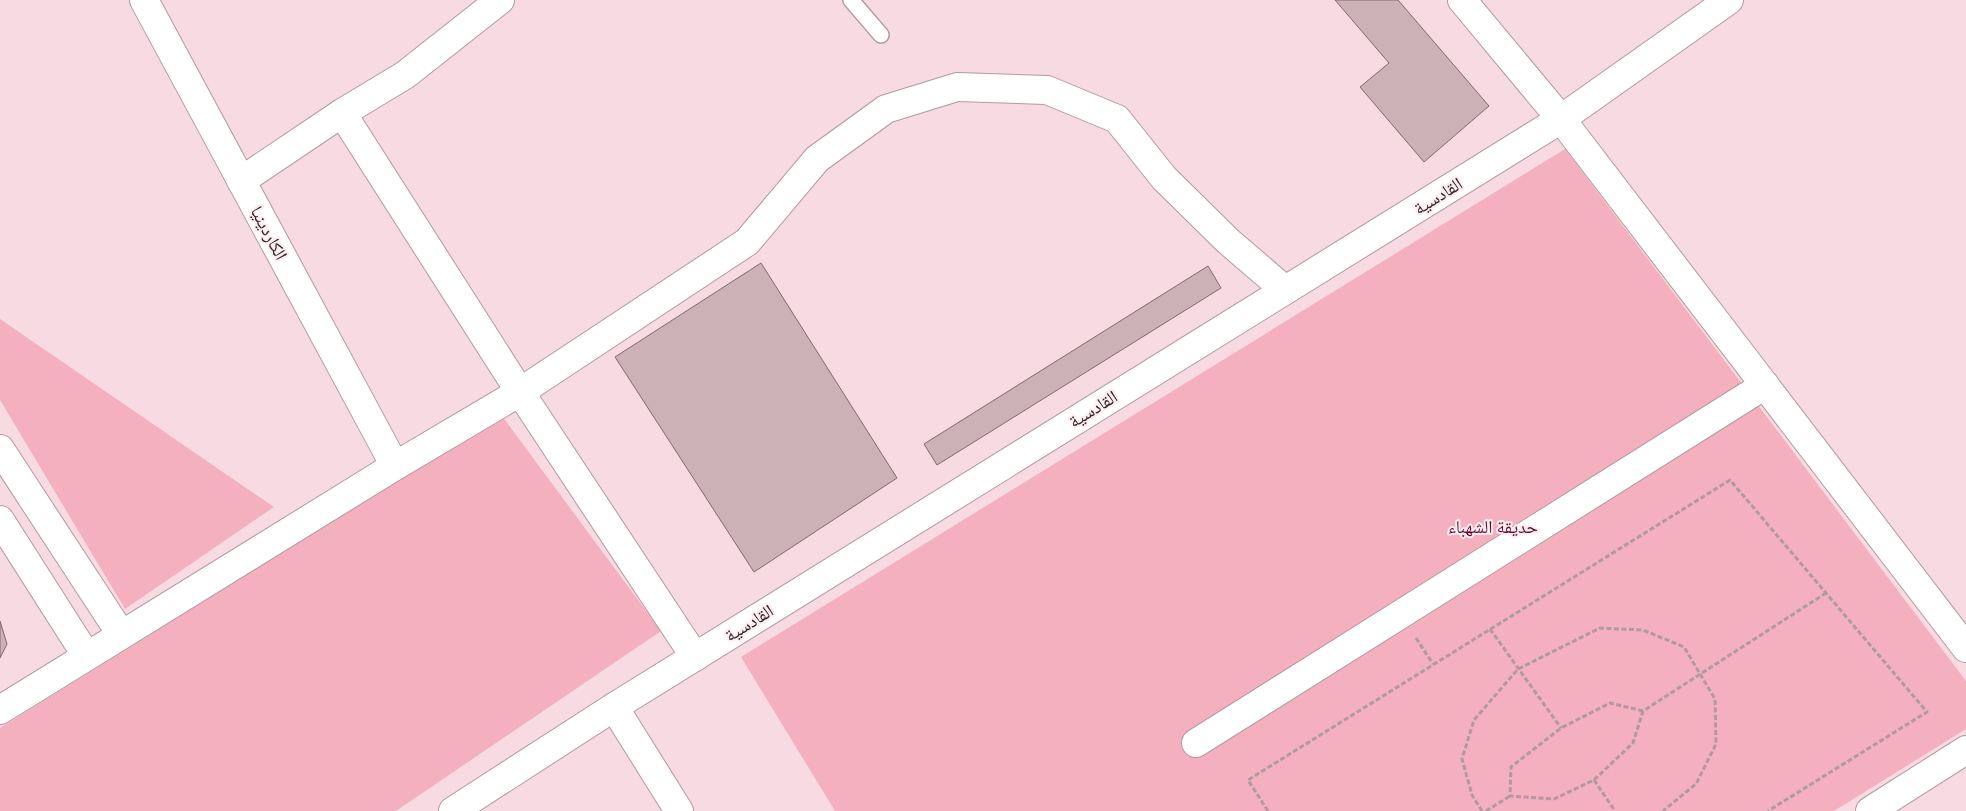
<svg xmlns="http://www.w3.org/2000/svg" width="1966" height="811" font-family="Karla,'Noto Naskh Arabic',sans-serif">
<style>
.green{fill:#f5b0c0}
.building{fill:#ccb1b7;stroke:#82696f}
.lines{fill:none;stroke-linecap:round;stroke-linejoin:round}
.lane-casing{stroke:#b3999e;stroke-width:18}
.street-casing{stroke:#b3999e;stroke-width:30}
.path{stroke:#b0999f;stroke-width:3;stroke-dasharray:5 2.5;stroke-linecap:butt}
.lane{stroke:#fff;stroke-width:15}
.street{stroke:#fff;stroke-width:28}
.labels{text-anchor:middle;stroke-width:4;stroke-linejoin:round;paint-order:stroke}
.street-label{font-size:18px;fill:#2e2426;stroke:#fdecf0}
.park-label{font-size:18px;fill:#610a2e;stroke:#fdecf0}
</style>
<rect width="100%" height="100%" fill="#f8dbe2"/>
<g class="green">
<polygon points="1565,149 1966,681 1966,729 1834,811 835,811 741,657"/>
<polygon points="0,319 274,507 125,609 0,400"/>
<polygon points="502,416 661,631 396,811 0,811 0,728"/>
</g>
<g class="building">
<polygon points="1335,0 1398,0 1489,106 1424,162 1360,87 1389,63"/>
<polygon points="761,263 897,478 754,572 615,357"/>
<polygon points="1208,266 1221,288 937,465 924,444"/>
<polygon points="0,621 7,644 0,658"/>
</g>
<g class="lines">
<defs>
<polyline id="lane" points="851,0 881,35"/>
<g id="street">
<polyline points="144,0 395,466"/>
<polyline points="1462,0 1561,119 1966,648"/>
<polyline points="342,113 520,392 695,657"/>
<polyline points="241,181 342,113 405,75 500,0"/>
<polyline points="0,449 121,634"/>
<polyline points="0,520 86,655"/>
<polyline points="614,707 679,811"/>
<polyline points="0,710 395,466 520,392 747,242 817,159 886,109 957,87 1047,90 1117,119 1164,178 1228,241 1285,290"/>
<polyline points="1196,743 1765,385"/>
<polyline points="453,811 614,707 1561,119 1729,0"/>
<polyline points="1870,811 1966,750"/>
</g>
</defs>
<use href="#lane" class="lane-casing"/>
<use href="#street" class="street-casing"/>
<g class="path">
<polyline points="1490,629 1561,728"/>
<polyline points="1416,638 1433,664"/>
<polyline points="1643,711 1610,703 1561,728 1511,767 1510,796 1554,799 1594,780 1633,743 1643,711 1826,593"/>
<polyline points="1594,780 1615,811"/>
<polyline points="1268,811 1248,780 1730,480 1927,712 1768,811"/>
<polyline points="1482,811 1472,795 1462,759 1474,720 1518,669 1600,628 1643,630 1684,647 1715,699 1716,744 1696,784 1663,811"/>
<polyline points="1486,811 1510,796"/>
</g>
<use href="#lane" class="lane"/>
<use href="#street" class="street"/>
</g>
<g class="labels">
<g class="street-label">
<text transform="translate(1438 196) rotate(-32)" y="6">القادسية</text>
<text transform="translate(269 233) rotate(62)" y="6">الكاردينيا</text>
<text transform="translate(1093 409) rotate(-32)" y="6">القادسية</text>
<text transform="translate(749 623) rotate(-32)" y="6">القادسية</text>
</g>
<g class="park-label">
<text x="1493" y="533">حديقة الشهباء</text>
</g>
</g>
</svg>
